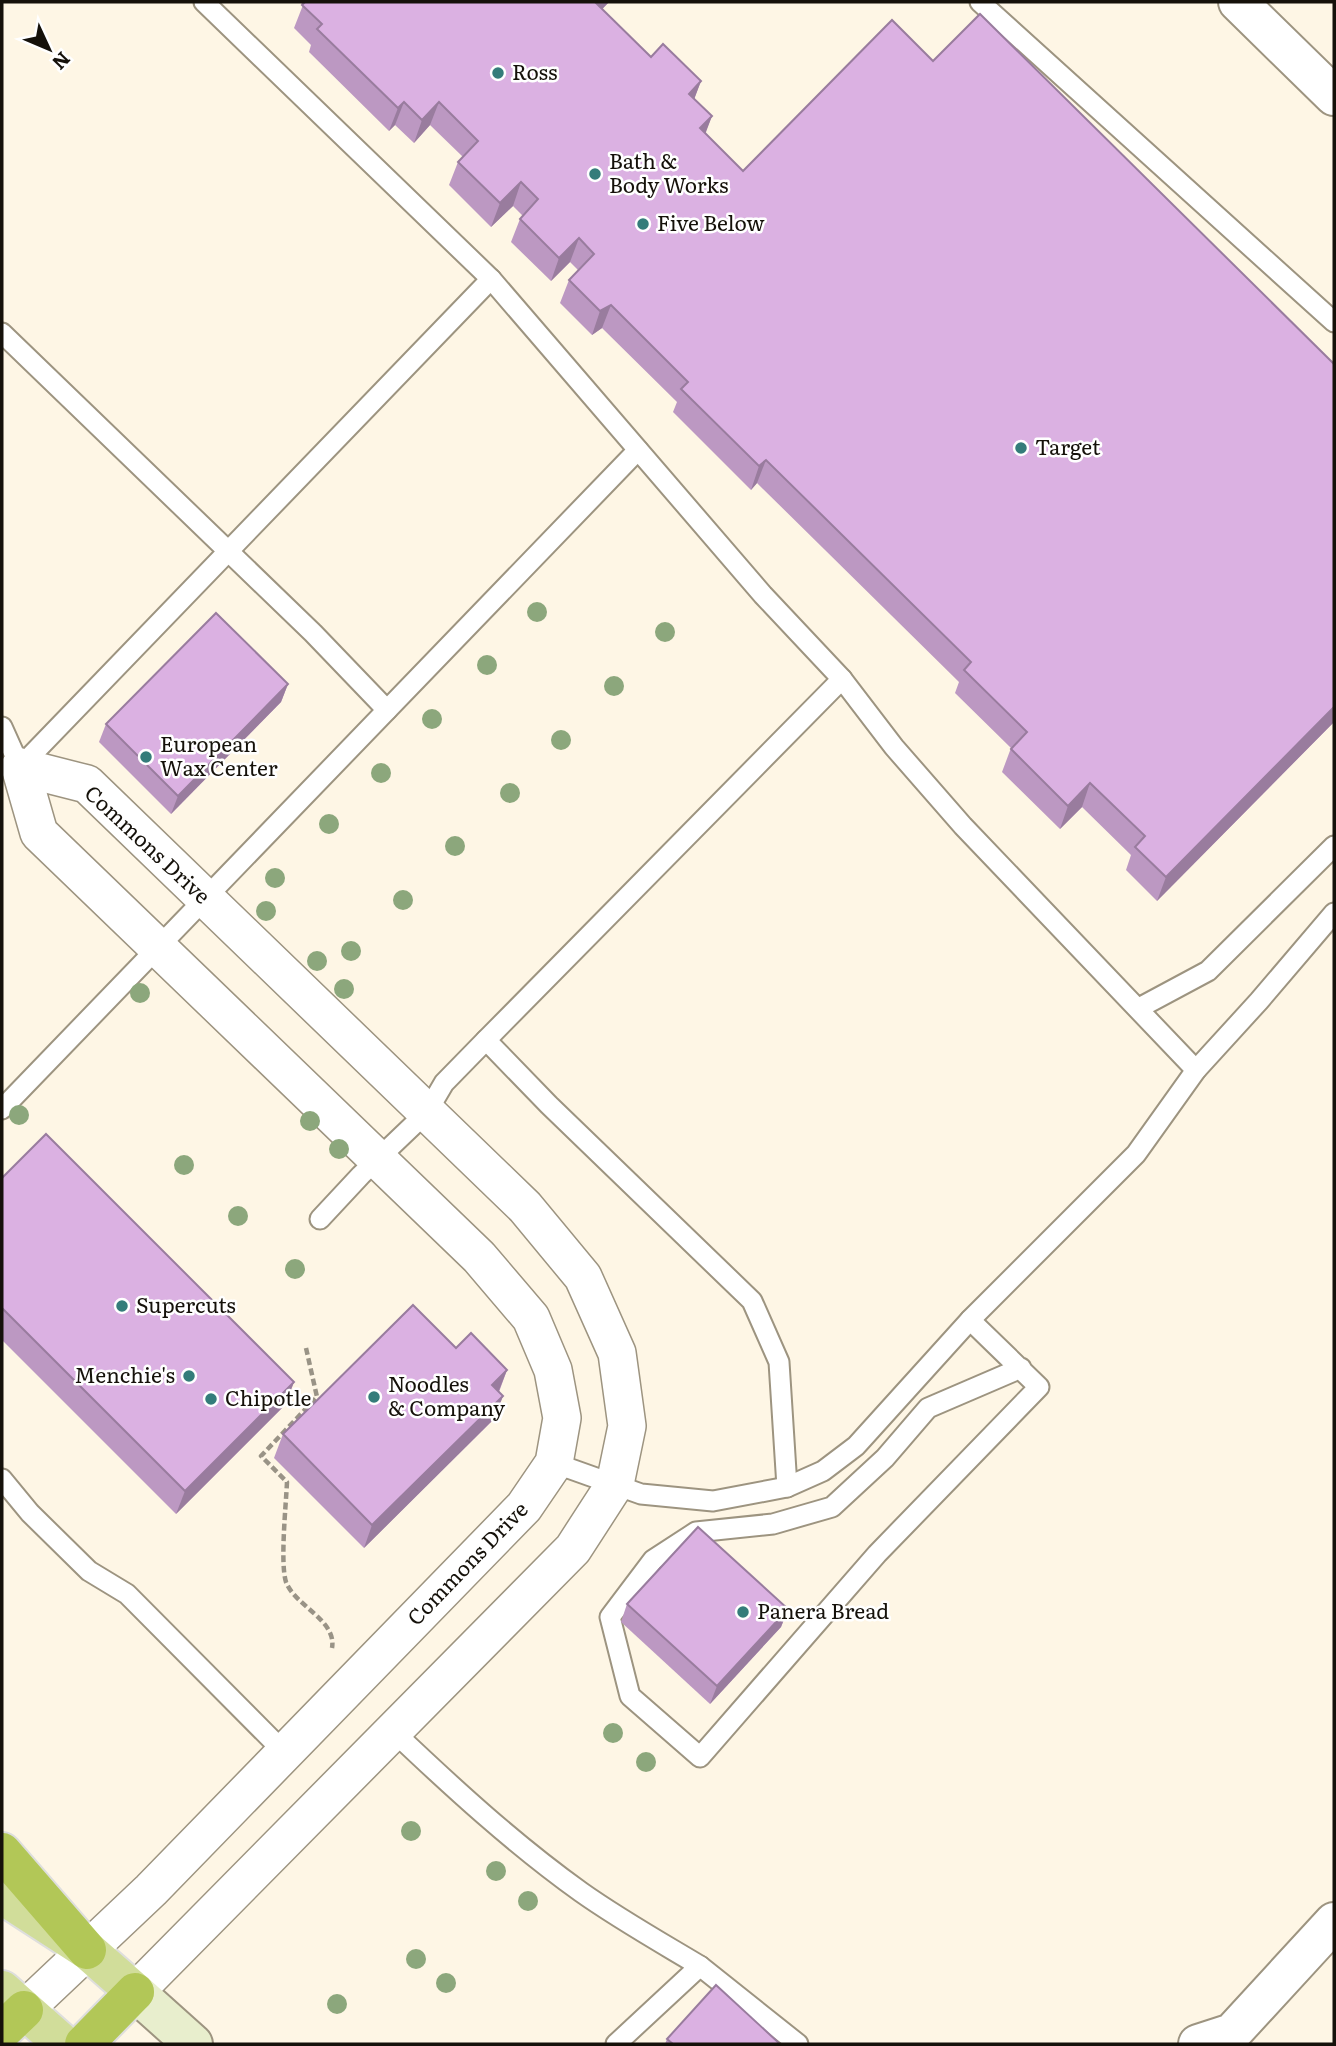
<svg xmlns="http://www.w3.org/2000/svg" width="1336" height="2046" font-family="Literata,serif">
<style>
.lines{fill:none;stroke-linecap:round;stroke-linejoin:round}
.service-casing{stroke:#9d9480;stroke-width:23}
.minor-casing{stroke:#9d9480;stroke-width:40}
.tertiary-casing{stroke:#9d9480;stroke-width:42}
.secondary-casing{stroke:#9d9480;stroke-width:42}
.primary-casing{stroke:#dededd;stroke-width:42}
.motorway-casing{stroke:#dededd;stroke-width:42}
.path{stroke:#999386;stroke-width:4.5;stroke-dasharray:7 3.5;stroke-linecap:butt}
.service{stroke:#fff;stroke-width:19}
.minor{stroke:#fff;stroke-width:37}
.tertiary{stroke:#fff;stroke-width:38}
.secondary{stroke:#e8eecd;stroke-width:38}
.primary{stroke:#d1dd9a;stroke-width:38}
.motorway{stroke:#b2c757;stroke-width:38}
.tree{fill:#8ca77c}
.wall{fill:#bc98c2}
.shaded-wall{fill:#997c9e}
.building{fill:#dbb1e2;stroke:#997c9e;stroke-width:2}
.poi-dot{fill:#347c7a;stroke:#fff;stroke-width:2.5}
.labels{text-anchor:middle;stroke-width:5;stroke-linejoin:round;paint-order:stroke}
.poi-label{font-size:21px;fill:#15110a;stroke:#fff;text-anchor:start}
.street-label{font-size:21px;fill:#15110a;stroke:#fff}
</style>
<rect width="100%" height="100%" fill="#fef6e5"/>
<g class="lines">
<defs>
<g id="service">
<polyline points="204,2 491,279 763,595 842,679 894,747 963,826 1196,1070"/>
<polyline points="980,2 1334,322"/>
<polyline points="2,333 313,633 387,710"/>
<polyline points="2,727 20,767 491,279"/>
<polyline points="1139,1008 1208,971 1334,846"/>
<polyline points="486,1040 549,1105 752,1301 779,1362 787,1487"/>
<polyline points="2,1109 638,450"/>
<polyline points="320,1219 361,1175 427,1112 444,1083 486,1040 842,679"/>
<polyline points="970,1320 1039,1387 877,1554 700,1757 630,1696 610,1617 653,1560 696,1532 773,1524 832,1507 885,1458 928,1408 1021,1368"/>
<polyline points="554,1463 641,1494 713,1501 787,1487 823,1471 856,1446 970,1320 1136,1154 1196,1070 1259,1001 1334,913"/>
<polyline points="2,1479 30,1513 89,1571 127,1594 285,1753"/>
<path d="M393 1731C453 1788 514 1844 581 1892 619 1919 660 1942 700 1966L616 2044"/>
<polyline points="700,1966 798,2044"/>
</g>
<g id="minor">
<polyline points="20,767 87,784 525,1207 583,1277 617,1353 627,1426 615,1484 573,1549 135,1992"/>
<polyline points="20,767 39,833 479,1257 531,1318 553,1370 562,1418 554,1463 524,1507 151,1890 24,2010"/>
</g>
<g id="tertiary">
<polyline points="1238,2 1334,96"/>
<polyline points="1198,2044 1232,2033 1334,1922"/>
</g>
<polyline id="secondary" points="135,1992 193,2044"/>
<g id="primary">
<polyline points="2,1895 87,1950 135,1992"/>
<polyline points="2,1990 63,2044"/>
</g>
<g id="motorway">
<polyline points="2,1852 87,1950"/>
<polyline points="2,2031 24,2010"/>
<polyline points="84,2044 135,1992"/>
</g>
</defs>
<use href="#service" class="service-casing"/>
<use href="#minor" class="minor-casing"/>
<use href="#tertiary" class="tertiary-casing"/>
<use href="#secondary" class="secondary-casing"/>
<use href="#primary" class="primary-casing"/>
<use href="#motorway" class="motorway-casing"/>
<path class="path" d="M306 1348 317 1397 261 1456 287 1482C286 1505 280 1563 286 1582 295 1606 337 1620 332 1648"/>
<use href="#service" class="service"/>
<use href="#minor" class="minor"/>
<use href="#tertiary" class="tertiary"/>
<use href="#secondary" class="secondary"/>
<use href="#primary" class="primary"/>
<use href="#motorway" class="motorway"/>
</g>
<g class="tree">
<circle cx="537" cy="612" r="10"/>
<circle cx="665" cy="632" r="10"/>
<circle cx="487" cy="665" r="10"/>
<circle cx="614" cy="686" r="10"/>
<circle cx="432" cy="719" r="10"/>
<circle cx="561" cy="740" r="10"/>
<circle cx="381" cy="773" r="10"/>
<circle cx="510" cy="793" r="10"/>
<circle cx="329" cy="824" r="10"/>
<circle cx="455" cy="846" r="10"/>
<circle cx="275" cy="878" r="10"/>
<circle cx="403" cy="900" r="10"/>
<circle cx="266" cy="911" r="10"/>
<circle cx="351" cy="951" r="10"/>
<circle cx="317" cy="961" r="10"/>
<circle cx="344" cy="989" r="10"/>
<circle cx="140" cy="993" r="10"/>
<circle cx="19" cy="1115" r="10"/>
<circle cx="310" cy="1121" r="10"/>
<circle cx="339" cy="1149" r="10"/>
<circle cx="184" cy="1165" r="10"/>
<circle cx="238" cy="1216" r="10"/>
<circle cx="295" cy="1269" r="10"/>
<circle cx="613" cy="1733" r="10"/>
<circle cx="646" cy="1762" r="10"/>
<circle cx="411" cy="1831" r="10"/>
<circle cx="496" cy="1871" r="10"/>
<circle cx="528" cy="1901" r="10"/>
<circle cx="416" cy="1959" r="10"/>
<circle cx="446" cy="1983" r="10"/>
<circle cx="337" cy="2004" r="10"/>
</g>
<g class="wall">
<polygon points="300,2 609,2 602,9 651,57 701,81 694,99 712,116 705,133 743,171 933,61 1334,364 1334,722 1157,901 1126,870 1131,855 1082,807 1060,829 1002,772 1011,748 955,693 959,682 757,483 751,490 673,412 677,402 602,328 592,335 560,303 569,280 578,270 570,262 551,281 511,242 520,219 523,216 513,206 491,227 449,185 458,162 463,157 430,125 414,143 395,125 389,131 309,52 311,45 294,28 303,5"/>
<polygon points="288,684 281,702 171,814 99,742 106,724"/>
<polygon points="2,1178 294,1382 285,1405 176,1514 2,1340"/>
<polygon points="456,1348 507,1370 499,1392 503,1396 494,1419 364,1548 274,1458 283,1434"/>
<polygon points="627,1604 788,1609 781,1627 710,1704 621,1622"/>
<polygon points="667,2039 780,2044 665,2044"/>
</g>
<g class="shaded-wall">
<polygon points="595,2 609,2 587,25"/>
<polygon points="701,81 692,105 689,94"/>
<polygon points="404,102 395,125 389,131 398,108"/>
<polygon points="439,102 430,125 414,143 422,120"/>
<polygon points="712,116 703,140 700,128"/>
<polygon points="521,182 513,206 491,227 500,203"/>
<polygon points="579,238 570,262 551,281 559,258"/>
<polygon points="611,305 602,328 592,335 600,311"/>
<polygon points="766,460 757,483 751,490 759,466"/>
<polygon points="288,684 281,702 171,814 178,796"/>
<polygon points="1334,707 1334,722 1157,901 1166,877"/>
<polygon points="1090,783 1082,807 1060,829 1068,806"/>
<polygon points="507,1370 498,1393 492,1385"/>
<polygon points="294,1382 285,1405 176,1514 185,1491"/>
<polygon points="503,1396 494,1419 364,1548 372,1525"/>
<polygon points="788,1609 781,1627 710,1704 717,1686"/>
</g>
<g class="building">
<polygon points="305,2 595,2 651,57 663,44 701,81 689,94 712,116 700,128 743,171 892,20 933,61 980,14 1334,364 1334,707 1166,877 1135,847 1145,836 1090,783 1068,806 1011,749 1027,732 964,670 971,662 766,460 759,466 681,389 688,382 611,305 600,311 569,280 594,254 579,238 559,258 520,219 538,199 521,182 500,203 458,162 478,141 439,102 422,120 404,102 398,108 317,29 322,24 302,5"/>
<polygon points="216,613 288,684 178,796 106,724"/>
<polygon points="46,1134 294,1382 185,1491 2,1308 2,1178"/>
<polygon points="413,1305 456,1348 471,1333 507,1370 492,1385 503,1396 372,1525 283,1434"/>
<polygon points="698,1527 788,1609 717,1686 627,1604"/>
<polygon points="716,1985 780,2044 673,2044 667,2039"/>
</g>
<g class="poi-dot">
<circle cx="498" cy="73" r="7"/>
<circle cx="595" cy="174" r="7"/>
<circle cx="643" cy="224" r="7"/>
<circle cx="1021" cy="448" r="7"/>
<circle cx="146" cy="757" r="7"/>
<circle cx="122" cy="1306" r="7"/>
<circle cx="189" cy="1376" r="7"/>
<circle cx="374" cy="1397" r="7"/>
<circle cx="211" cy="1399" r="7"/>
<circle cx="743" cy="1612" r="7"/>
</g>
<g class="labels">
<g class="poi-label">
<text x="512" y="80">Ross</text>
<text x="609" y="169">Bath &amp;<tspan x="609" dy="24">Body Works</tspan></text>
<text x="657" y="231">Five Below</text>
<text x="1035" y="455">Target</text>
<text x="160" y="752">European<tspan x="160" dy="24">Wax Center</tspan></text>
<text x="136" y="1313">Supercuts</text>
<text x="175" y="1383" text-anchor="end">Menchie's</text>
<text x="388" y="1392">Noodles<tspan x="388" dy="24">&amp; Company</tspan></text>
<text x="225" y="1406">Chipotle</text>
<text x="757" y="1619">Panera Bread</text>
</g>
<g class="street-label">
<text transform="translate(147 845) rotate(43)" y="7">Commons Drive</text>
<text transform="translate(468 1564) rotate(-46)" y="7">Commons Drive</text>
</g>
</g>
<rect width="1336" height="2046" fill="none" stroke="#15110a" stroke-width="7"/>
<g transform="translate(49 49) rotate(134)" stroke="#ffffff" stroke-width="5" paint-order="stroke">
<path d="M0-5L12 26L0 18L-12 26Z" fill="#15110a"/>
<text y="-10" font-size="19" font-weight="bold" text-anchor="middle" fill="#15110a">N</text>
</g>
</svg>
